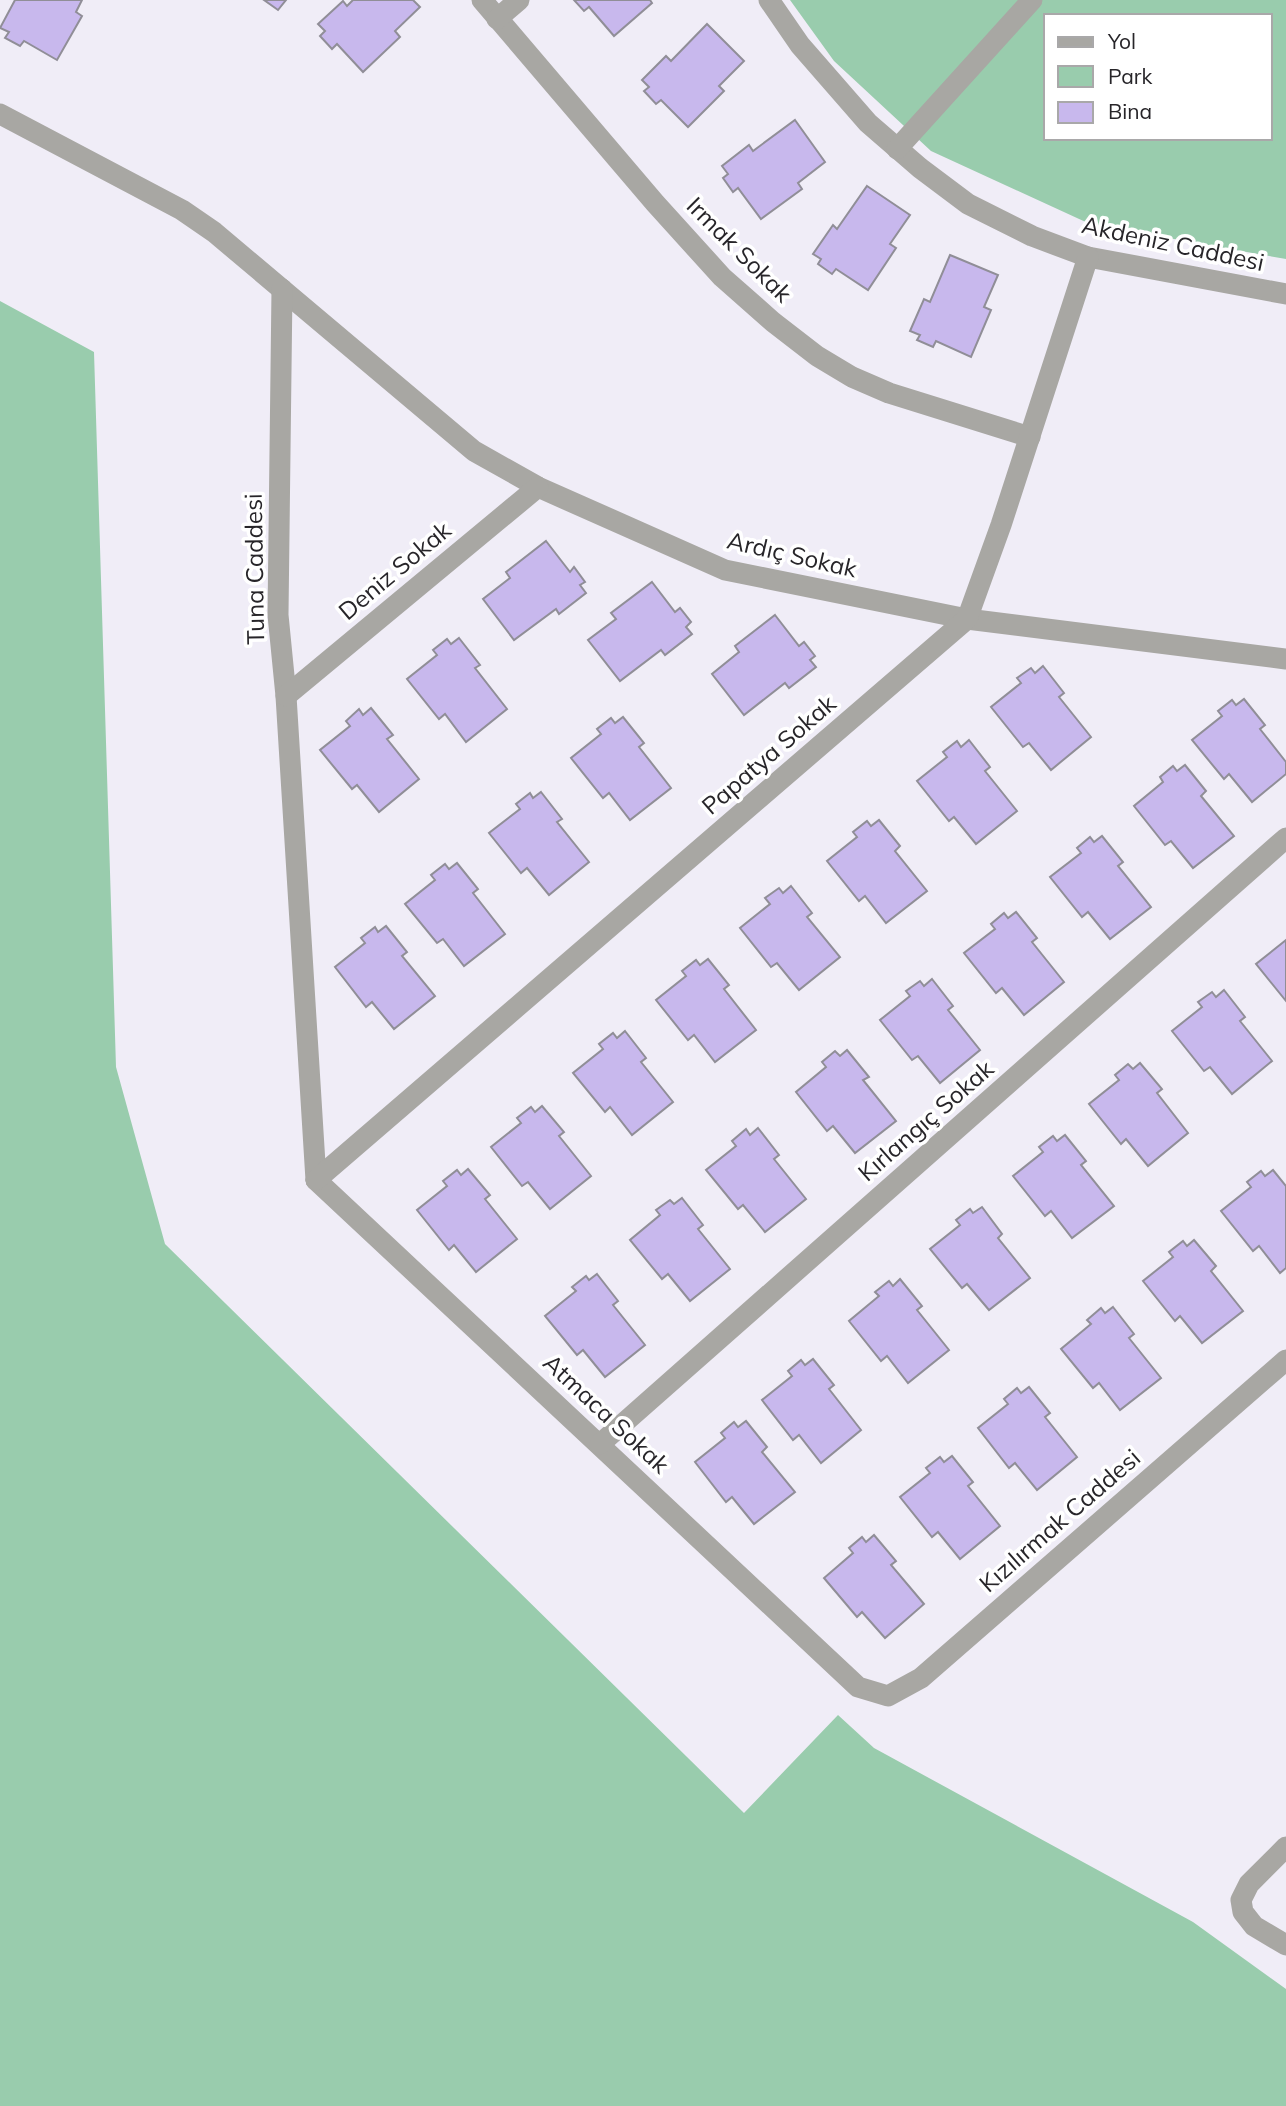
<svg xmlns="http://www.w3.org/2000/svg" width="1286" height="2106" font-family="Mulish,sans-serif">
<style>
.green{fill:#99ccad;fill-rule:evenodd}
.building{fill:#c8b8ed;stroke:#908e97;stroke-width:2}
.lines{fill:none;stroke-linecap:round;stroke-linejoin:round}
.street{stroke:#a8a7a3;stroke-width:21}
.labels{text-anchor:middle;stroke-width:7;stroke-linejoin:round;paint-order:stroke}
.street-label{font-size:24px;fill:#272529;stroke:#fff}
</style>
<rect width="100%" height="100%" fill="#f0edf7"/>
<g class="green">
<path d="M790 0H1286V259L1090 224 931 151 834 61ZM1046 16H1270V138H1046Z"/>
<polygon points="0,301 94,352 116,1067 165,1244 744,1813 838,1715 874,1748 1193,1922 1286,1989 1286,2106 0,2106"/>
</g>
<g class="building">
<polygon points="15,0 82,0 76,12 82,16 57,60 24,41 20,46 5,38 9,32 0,28"/>
<polygon points="264,0 286,0 278,10"/>
<polygon points="353,0 413,0 420,7 395,31 400,37 363,72 337,44 332,49 320,36 325,31 318,24 343,1 347,6"/>
<polygon points="574,0 650,0 652,3 614,36 589,7 584,11"/>
<polygon points="707,24 744,61 719,86 724,91 688,127 661,100 656,104 644,91 649,87 642,80 666,56 671,61"/>
<polygon points="795,120 825,162 798,183 802,189 761,219 738,188 733,192 723,178 728,174 722,166 749,145 753,151"/>
<polygon points="867,186 910,215 890,244 896,248 868,290 836,269 832,274 818,264 821,259 813,254 833,225 837,229"/>
<polygon points="950,255 998,275 984,307 991,310 971,357 936,341 933,347 917,340 920,335 910,331 924,299 930,302"/>
<polygon points="546,541 570,572 574,567 585,582 580,585 586,593 559,614 556,609 514,640 483,599 510,578 506,572"/>
<polygon points="652,582 675,612 680,608 691,622 686,627 692,634 665,655 661,650 620,681 588,640 616,619 611,613"/>
<polygon points="775,615 799,646 804,642 815,656 810,660 816,667 789,688 785,683 744,715 712,674 739,652 735,646"/>
<polygon points="459,638 480,665 475,668 507,709 466,742 445,714 439,719 407,679 437,655 433,650 447,639 451,644"/>
<polygon points="1043,666 1064,693 1059,697 1091,737 1051,770 1029,743 1023,747 991,707 1021,683 1017,678 1031,668 1035,673"/>
<polygon points="1244,699 1265,725 1260,729 1286,762 1286,774 1252,802 1229,774 1224,779 1192,740 1222,716 1218,711 1232,700 1236,705"/>
<polygon points="371,708 393,735 387,739 419,779 379,812 357,785 352,789 320,750 350,726 346,721 359,709 363,715"/>
<polygon points="623,717 644,743 639,747 671,788 630,820 609,793 603,798 571,758 601,734 597,729 611,718 615,723"/>
<polygon points="969,740 990,767 985,771 1017,811 976,844 954,817 949,821 917,781 947,757 943,752 957,741 961,747"/>
<polygon points="1185,765 1206,791 1201,796 1234,836 1193,868 1171,841 1165,845 1134,806 1163,782 1160,777 1173,766 1177,771"/>
<polygon points="541,792 562,819 557,822 589,862 549,895 527,868 521,873 489,833 520,809 516,804 530,793 533,798"/>
<polygon points="879,820 900,846 895,851 927,891 886,923 865,896 859,901 827,861 857,837 853,832 867,821 871,826"/>
<polygon points="1102,836 1123,862 1118,866 1151,907 1110,939 1088,912 1082,917 1050,877 1081,853 1077,848 1090,837 1094,842"/>
<polygon points="457,863 478,889 473,893 505,934 464,966 443,939 437,943 405,904 435,880 431,875 445,864 449,869"/>
<polygon points="791,886 812,913 807,917 840,957 799,990 777,963 771,967 740,928 770,904 765,898 779,888 783,893"/>
<polygon points="1016,912 1037,938 1032,942 1064,982 1024,1015 1002,988 996,993 964,953 995,929 991,924 1004,913 1008,918"/>
<polygon points="386,926 407,952 402,956 435,996 394,1029 372,1002 366,1007 335,967 365,943 361,938 375,927 378,932"/>
<polygon points="1286,940 1286,1001 1256,964"/>
<polygon points="708,959 729,985 724,989 756,1030 715,1062 694,1035 688,1040 656,1000 686,976 682,971 696,960 700,965"/>
<polygon points="932,979 953,1006 948,1010 980,1050 940,1083 918,1056 912,1060 880,1020 910,996 906,991 920,981 924,986"/>
<polygon points="1224,990 1245,1017 1240,1021 1272,1061 1232,1094 1210,1067 1204,1071 1172,1031 1202,1007 1198,1002 1212,992 1216,997"/>
<polygon points="625,1031 646,1058 641,1062 673,1102 632,1135 610,1107 605,1112 573,1073 603,1049 599,1044 613,1033 617,1038"/>
<polygon points="847,1050 869,1077 863,1080 896,1121 855,1153 833,1126 827,1131 796,1092 826,1067 822,1062 835,1051 840,1056"/>
<polygon points="1140,1063 1162,1089 1157,1093 1188,1133 1148,1166 1126,1139 1121,1144 1089,1104 1119,1080 1115,1075 1128,1064 1133,1069"/>
<polygon points="542,1106 564,1132 559,1136 591,1176 550,1209 528,1182 522,1186 491,1147 521,1123 517,1118 531,1107 535,1112"/>
<polygon points="758,1128 779,1155 774,1159 806,1199 765,1232 743,1205 738,1209 706,1170 736,1146 732,1141 746,1129 750,1135"/>
<polygon points="1065,1135 1086,1161 1081,1165 1114,1206 1072,1238 1051,1211 1045,1216 1013,1176 1043,1152 1039,1147 1053,1136 1057,1141"/>
<polygon points="468,1169 490,1195 485,1199 517,1239 476,1272 454,1245 449,1250 417,1210 447,1186 443,1181 457,1170 461,1175"/>
<polygon points="1273,1170 1286,1186 1286,1268 1280,1273 1259,1246 1253,1251 1221,1211 1251,1187 1247,1182 1261,1171 1265,1176"/>
<polygon points="682,1198 703,1225 698,1229 730,1269 690,1301 668,1274 662,1279 630,1240 660,1215 656,1210 670,1200 674,1204"/>
<polygon points="982,1207 1002,1234 998,1238 1030,1278 989,1310 967,1284 962,1288 930,1249 960,1225 956,1220 970,1209 973,1213"/>
<polygon points="1194,1240 1216,1266 1211,1271 1243,1311 1202,1343 1180,1316 1175,1321 1143,1281 1173,1257 1169,1252 1183,1241 1187,1246"/>
<polygon points="597,1274 618,1301 613,1305 645,1345 605,1377 583,1350 577,1355 545,1316 576,1291 572,1287 586,1276 589,1280"/>
<polygon points="900,1279 922,1306 917,1310 949,1350 908,1383 887,1356 881,1361 849,1321 879,1296 875,1292 889,1281 893,1286"/>
<polygon points="1113,1307 1134,1334 1129,1338 1161,1378 1120,1410 1099,1383 1093,1388 1061,1349 1091,1324 1087,1320 1101,1308 1105,1313"/>
<polygon points="813,1359 834,1385 829,1389 861,1430 821,1463 799,1435 793,1440 762,1400 792,1376 788,1371 801,1360 805,1365"/>
<polygon points="1029,1387 1050,1413 1045,1417 1077,1457 1037,1490 1015,1463 1009,1468 978,1428 1008,1404 1004,1399 1017,1388 1021,1393"/>
<polygon points="746,1421 767,1447 762,1452 795,1492 754,1524 732,1497 726,1502 695,1462 725,1438 721,1433 734,1422 738,1427"/>
<polygon points="952,1456 973,1482 968,1486 1000,1526 960,1559 938,1532 932,1537 900,1497 930,1473 926,1468 940,1457 944,1462"/>
<polygon points="874,1535 896,1561 891,1565 924,1604 885,1638 862,1612 857,1617 824,1578 853,1553 849,1548 862,1537 866,1542"/>
</g>
<g class="lines">
<g class="street">
<polyline points="482,0 655,203 722,277 773,322 817,356 852,377 889,393 1030,437"/>
<polyline points="769,0 800,45 868,123 920,168 968,204 1032,236 1088,257 1286,294"/>
<polyline points="497,19 519,0"/>
<polyline points="0,114 182,210 214,232 474,451 538,487 725,570 967,619 1286,659"/>
<polyline points="897,149 1032,0"/>
<polyline points="282,289 278,615 286,696 316,1180"/>
<polyline points="286,696 538,487"/>
<polyline points="316,1180 858,1687 888,1696 921,1678 1286,1360"/>
<polyline points="316,1180 967,619 1001,525 1088,257"/>
<polyline points="600,1444 1286,838"/>
<polyline points="1286,1847 1249,1884 1241,1900 1243,1912 1254,1926 1286,1945"/>
</g>
</g>
<g class="labels">
<g class="street-label">
<text transform="translate(1173 244) rotate(12)" y="8">Akdeniz Caddesi</text>
<text transform="translate(739 250) rotate(45)" y="8">Irmak Sokak</text>
<text transform="translate(792 555) rotate(13)" y="8">Ardıç Sokak</text>
<text transform="translate(255 569) rotate(-91)" y="8">Tuna Caddesi</text>
<text transform="translate(395 571) rotate(-40)" y="8">Deniz Sokak</text>
<text transform="translate(769 755) rotate(-41)" y="8">Papatya Sokak</text>
<text transform="translate(926 1121) rotate(-41)" y="8">Kırlangıç Sokak</text>
<text transform="translate(606 1414) rotate(43)" y="8">Atmaca Sokak</text>
<text transform="translate(1060 1521) rotate(-41)" y="8">Kızılırmak Caddesi</text>
</g>
</g>
<rect x="1044" y="14" width="228" height="126" fill="#ffffff" stroke="#a9a8a9" stroke-width="2"/>
<rect x="1058" y="37" width="35" height="10" fill="#a8a7a3" stroke="#a9a8a9" stroke-width="2"/>
<text x="1108" y="49" font-size="21" fill="#272529">Yol</text>
<rect x="1058" y="66" width="35" height="21" fill="#99ccad" stroke="#a9a8a9" stroke-width="2"/>
<text x="1108" y="84" font-size="21" fill="#272529">Park</text>
<rect x="1058" y="102" width="35" height="21" fill="#c8b8ed" stroke="#a9a8a9" stroke-width="2"/>
<text x="1108" y="119" font-size="21" fill="#272529">Bina</text>
</svg>
